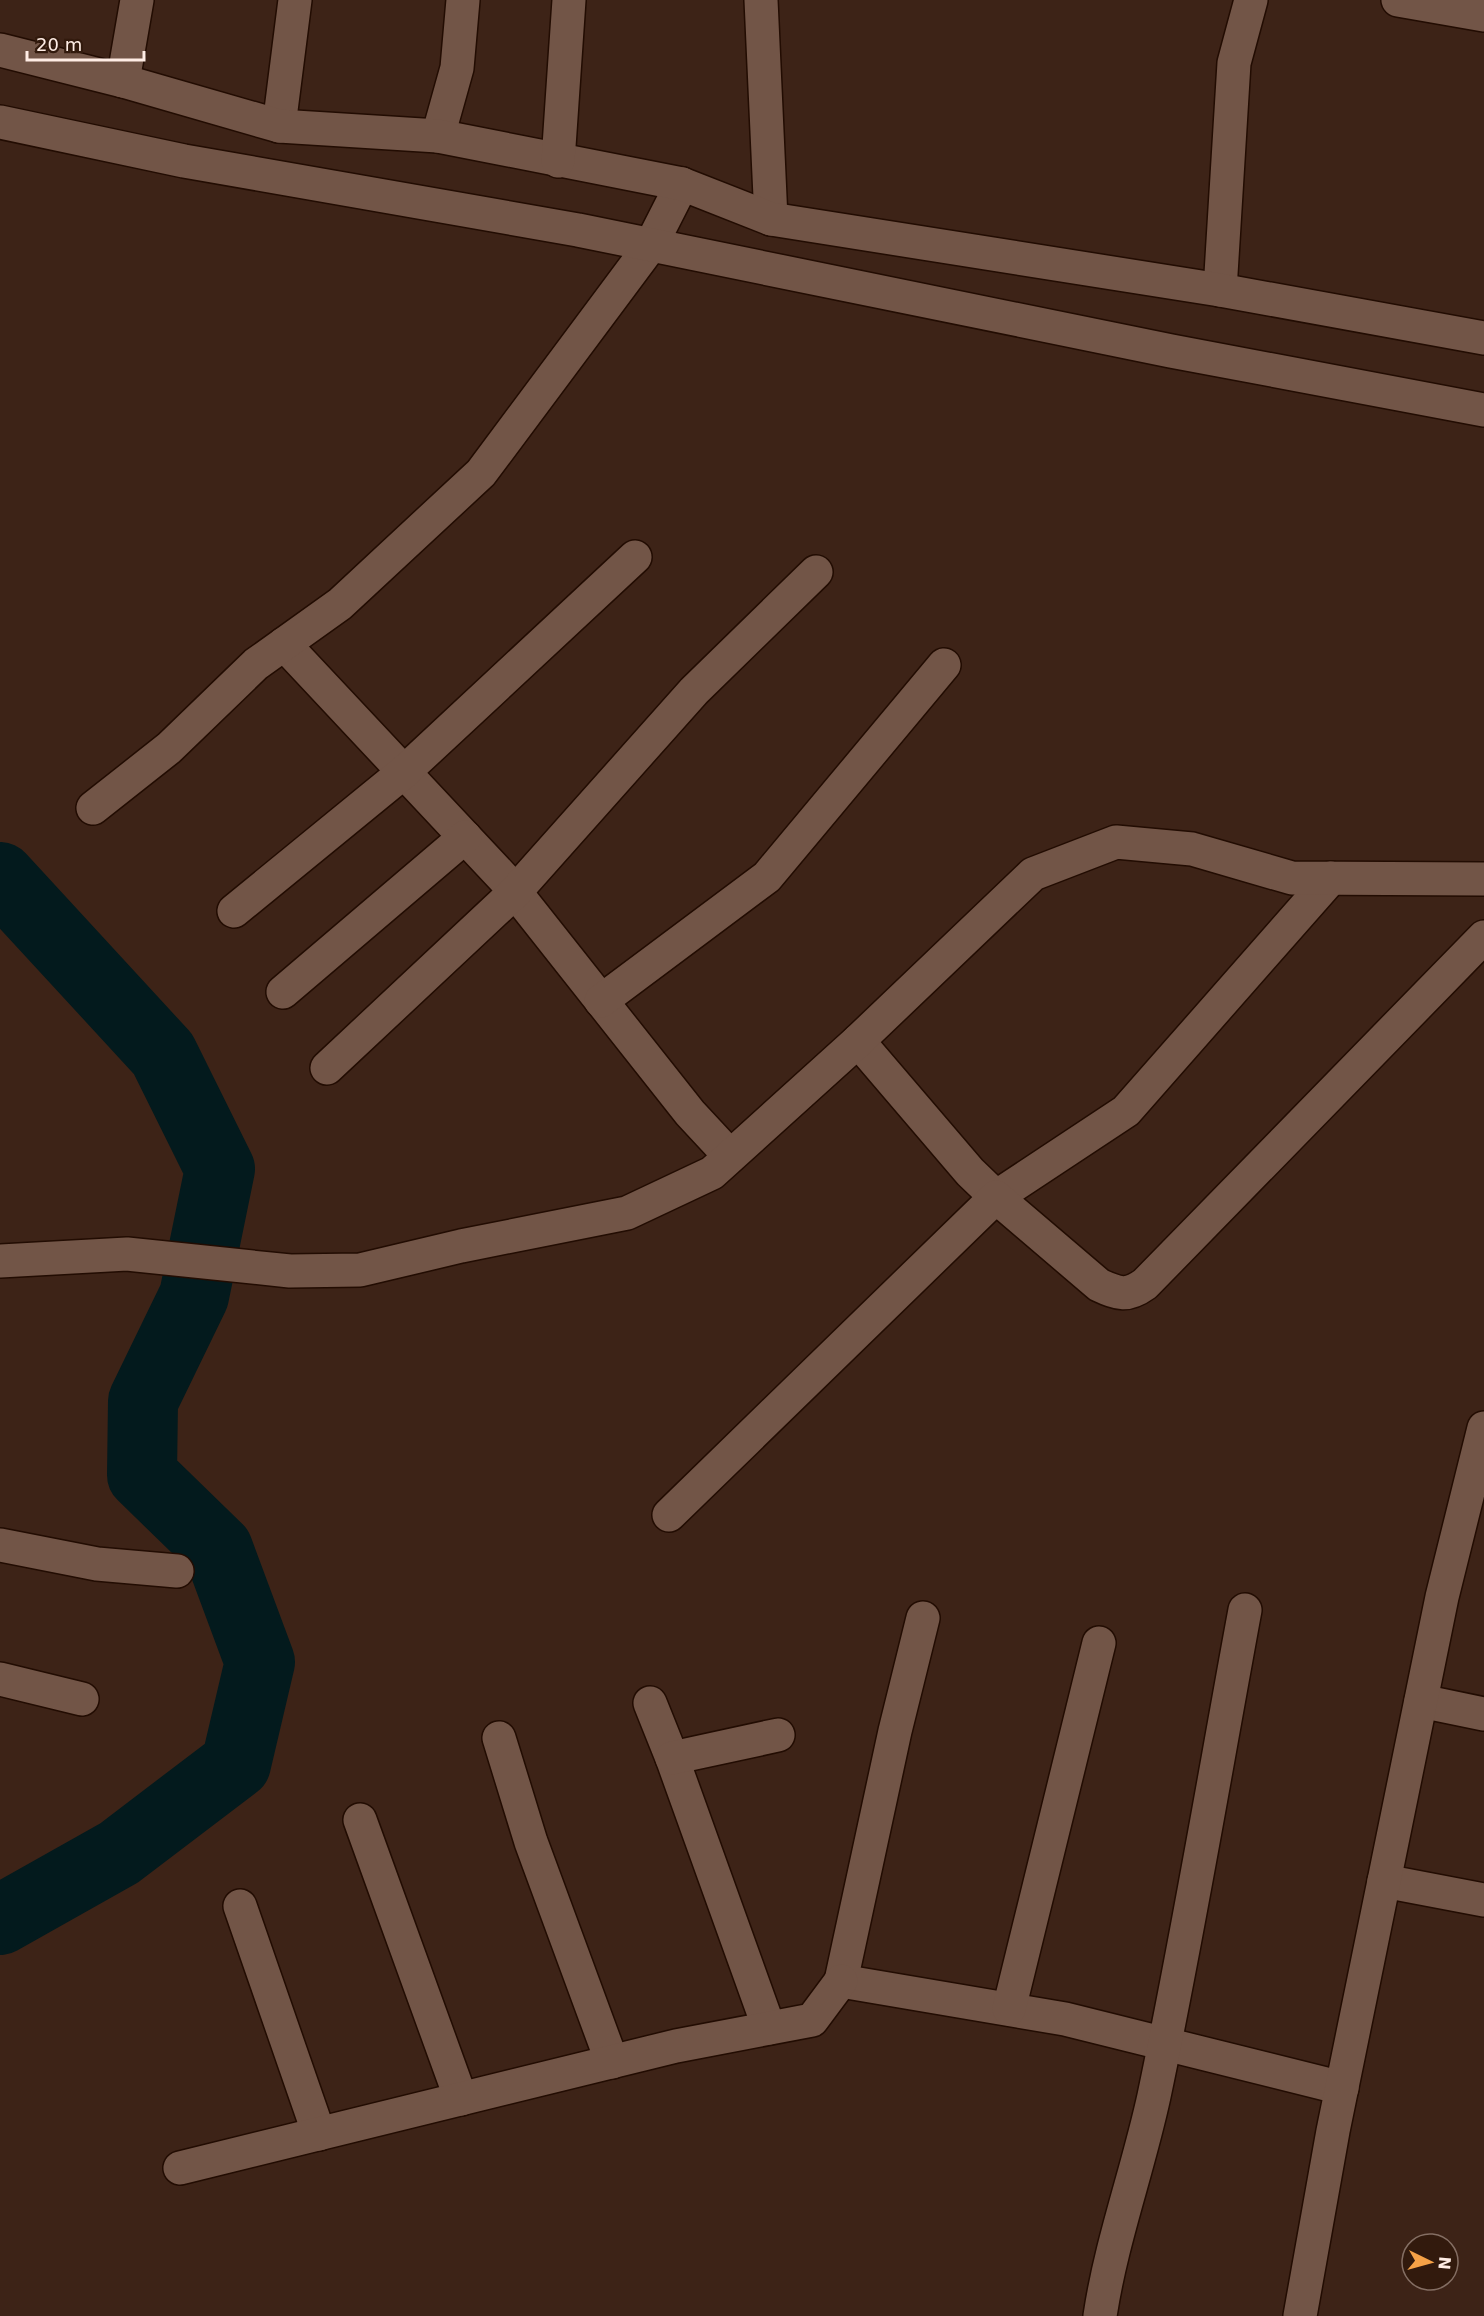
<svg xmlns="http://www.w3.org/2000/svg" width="1484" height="2316" font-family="'DejaVu Sans',sans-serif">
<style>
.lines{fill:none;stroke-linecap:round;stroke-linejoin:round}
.river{stroke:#031a1d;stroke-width:70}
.minor-casing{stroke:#220c02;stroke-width:36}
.tertiary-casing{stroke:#220c02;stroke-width:36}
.minor{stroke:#725547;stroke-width:33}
.tertiary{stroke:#725547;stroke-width:33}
</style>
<rect width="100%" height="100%" fill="#3d2317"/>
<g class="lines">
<polyline class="river" points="0,877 163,1054 220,1169 194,1296 143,1401 142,1475 218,1549 260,1662 236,1764 119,1853 0,1920"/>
<defs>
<g id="minor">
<polyline points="761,0 771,219"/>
<polyline points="1398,0 1484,15"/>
<polyline points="123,81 137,0"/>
<polyline points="279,126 295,0"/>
<polyline points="438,136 457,68 463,0"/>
<polyline points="1220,290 1234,63 1251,0"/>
<polyline points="284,644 508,883 690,1113 730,1156"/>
<polyline points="93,808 169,748 256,664 340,604 481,473 651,245 682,184"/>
<polyline points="234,911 404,772 635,557"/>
<polyline points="283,992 465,837"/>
<polyline points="601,1001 767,877 944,665"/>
<polyline points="858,1041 970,1172 996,1197 1126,1111 1331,878"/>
<polyline points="327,1068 515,892 694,691 816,572"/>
<path d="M669 1515 996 1197 1099 1285C1119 1294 1127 1297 1145 1284L1484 937"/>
<polyline points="0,1545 97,1564 177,1571"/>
<polyline points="923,1618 895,1731 841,1981 1065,2019 1342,2088"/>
<polyline points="0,1679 82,1699"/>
<polyline points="1421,1701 1484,1714"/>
<polyline points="650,1703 672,1758 769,2028"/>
<polyline points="499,1738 531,1842 612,2062"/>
<polyline points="672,1758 778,1735"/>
<polyline points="360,1820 461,2099"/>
<polyline points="1384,1881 1484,1900"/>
<polyline points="240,1906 319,2134"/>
<polyline points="1009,2009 1099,1643"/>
<polyline points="180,2168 676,2046 812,2020 841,1981"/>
<path d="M1100 2316C1111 2242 1138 2170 1154 2096 1188 1935 1215 1772 1245 1610"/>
</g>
<g id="tertiary">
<polyline points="0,50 123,81 279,126 438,136 682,184 771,219 1220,290 1484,338"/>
<polyline points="0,122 184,161 578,230 1171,351 1484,410"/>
<polyline points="558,161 569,0"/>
<polyline points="0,1261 127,1254 290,1271 360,1270 461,1246 627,1213 712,1173 858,1041 1033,874 1116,842 1192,849 1292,878 1484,879"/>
<polyline points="1300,2316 1333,2131 1442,1597 1484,1428"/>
</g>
</defs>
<use href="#minor" class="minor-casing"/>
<use href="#tertiary" class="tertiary-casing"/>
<use href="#minor" class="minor"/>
<use href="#tertiary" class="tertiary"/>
</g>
<g transform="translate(1430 2262) rotate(95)"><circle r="28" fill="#321a0d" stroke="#846e63" stroke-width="1.5"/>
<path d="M0-4.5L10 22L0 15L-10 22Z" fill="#f6a247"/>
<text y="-9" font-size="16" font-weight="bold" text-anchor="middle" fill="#ffede5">N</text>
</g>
<path d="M27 51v9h117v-9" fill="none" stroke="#ffede5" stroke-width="3"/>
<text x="36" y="51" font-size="18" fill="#ffede5" stroke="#321a0d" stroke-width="4.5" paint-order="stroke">20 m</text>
</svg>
